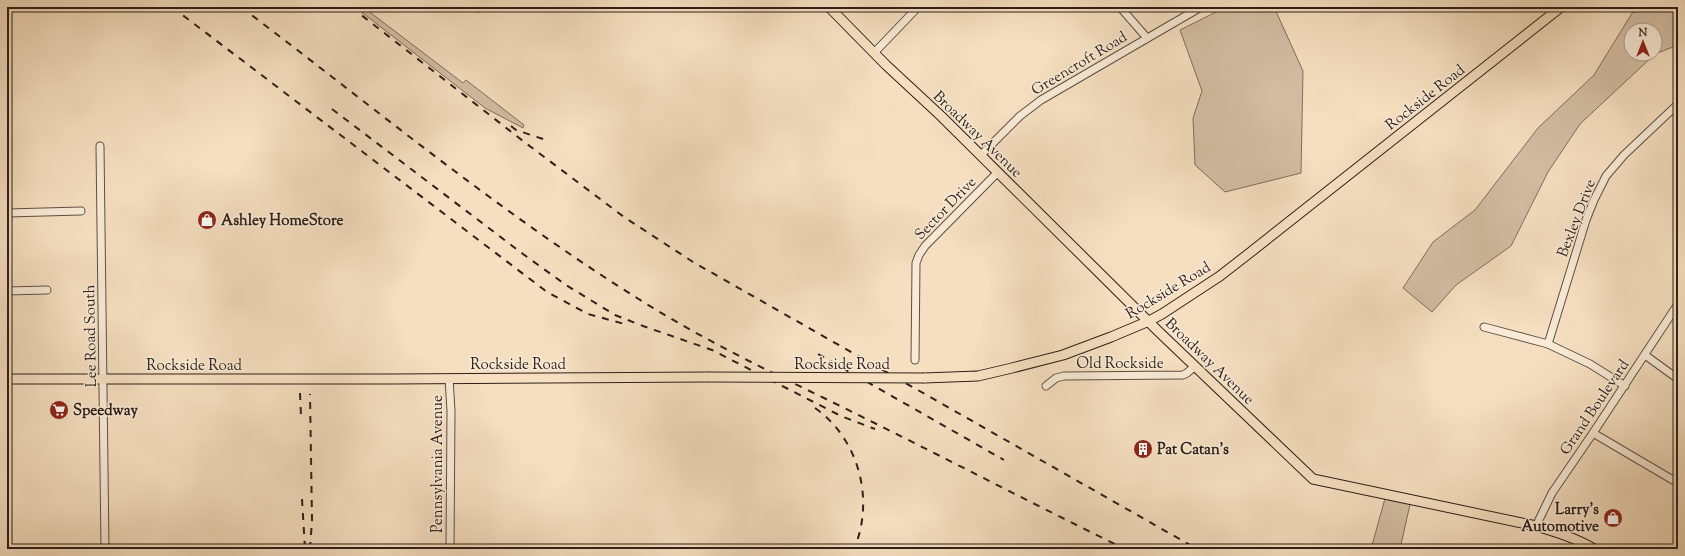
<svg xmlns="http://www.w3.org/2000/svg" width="1685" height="556" font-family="'Sorts Mill Goudy',serif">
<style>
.green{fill:#d3bea4;stroke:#806e5e}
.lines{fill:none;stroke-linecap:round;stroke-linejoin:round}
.minor-casing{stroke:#5f4f43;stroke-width:9}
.major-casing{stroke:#2d1f19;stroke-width:11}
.minor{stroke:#f8ead6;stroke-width:7}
.major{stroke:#f5dfc0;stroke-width:9}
.rail{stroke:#2d1f19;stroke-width:2;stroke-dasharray:7 7;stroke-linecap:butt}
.major-bridge-casing{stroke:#2d1f19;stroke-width:11;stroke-linecap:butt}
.major-bridge{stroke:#f5dfc0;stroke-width:9}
.labels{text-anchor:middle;stroke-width:3;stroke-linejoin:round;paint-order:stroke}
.street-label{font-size:15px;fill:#2d1f19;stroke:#f8ead6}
.poi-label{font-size:15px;font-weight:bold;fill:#2d1f19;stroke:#f8ead6;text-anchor:start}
</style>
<rect width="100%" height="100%" fill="#f5dfc0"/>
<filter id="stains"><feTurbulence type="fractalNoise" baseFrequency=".005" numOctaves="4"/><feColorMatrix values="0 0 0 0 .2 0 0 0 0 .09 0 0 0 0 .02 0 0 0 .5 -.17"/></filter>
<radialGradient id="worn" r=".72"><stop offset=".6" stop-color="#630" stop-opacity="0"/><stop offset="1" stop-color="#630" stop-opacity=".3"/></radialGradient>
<g class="green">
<polygon points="355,7 363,7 463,83 466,80 524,125 523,128 485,108"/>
<polygon points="1226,7 1274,7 1303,71 1301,173 1225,192 1195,165 1193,118 1202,91 1180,30"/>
<polygon points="1641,7 1678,7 1678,45 1655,54 1655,30 1631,30 1631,54 1655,54 1580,124 1548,172 1511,246 1456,285 1432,312 1403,288 1433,242 1475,210 1538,128 1594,75 1634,10"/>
<polygon points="1386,495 1411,500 1400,549 1371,549"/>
</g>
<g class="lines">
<defs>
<g id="minor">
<polyline points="1120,7 1147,38"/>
<polyline points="478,8 480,7"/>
<polyline points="874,53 918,7"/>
<polyline points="100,146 105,549"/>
<polyline points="981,155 1020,116 1041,100 1201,7"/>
<polyline points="7,213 81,211"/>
<polyline points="7,291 47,290"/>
<polyline points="1484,327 1548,344 1590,364 1625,386"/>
<polyline points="1548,344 1586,220 1594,200 1606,176 1624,155 1678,104"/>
<polyline points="1645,355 1678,379"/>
<polyline points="915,360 916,263 919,255 925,246 997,173"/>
<polyline points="449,378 451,411 450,549"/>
<polyline points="1046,386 1056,378 1064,376 1183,375 1187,373 1195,366"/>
<polyline points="1593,433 1678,483"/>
<polyline points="1536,526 1552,493 1593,433 1678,304"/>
</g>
<g id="major">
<path d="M829 7 886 65 941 116 1158 331 1313 479 1536 526C1556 532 1576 538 1594 549"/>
<polyline points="924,378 978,376 1012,368 1063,355 1111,337 1149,321 1162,314 1220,276 1247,255 1561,7"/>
<polyline points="7,379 392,379 707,377"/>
</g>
</defs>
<use href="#minor" class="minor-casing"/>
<use href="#major" class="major-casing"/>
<use href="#minor" class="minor"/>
<use href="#major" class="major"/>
<g class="rail">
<polyline points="172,7 547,292 588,314 628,325"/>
<path d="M241 7C372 106 498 211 637 298 697 336 762 368 826 399 926 448 1025 500 1125 549"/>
<polyline points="351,7 523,141 624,217 693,262 1197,549"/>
<polyline points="332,109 523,254 566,285 615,315 643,326 712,350 841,416 875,429"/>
<polyline points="511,126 516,130 546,140"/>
<polyline points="818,354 1004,460"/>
<polyline points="300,393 301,416"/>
<path d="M815 408C859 439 875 500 854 549"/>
<polyline points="302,499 305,549"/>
<polyline points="310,549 312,520 310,394"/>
</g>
<defs>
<polyline id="major-bridge" points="707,377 924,378"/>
</defs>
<use href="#major-bridge" class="major-bridge-casing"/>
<use href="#major-bridge" class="major-bridge"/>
</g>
<defs>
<symbol id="shop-disc" viewBox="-11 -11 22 22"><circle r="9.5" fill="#8f2418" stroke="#f8ead6"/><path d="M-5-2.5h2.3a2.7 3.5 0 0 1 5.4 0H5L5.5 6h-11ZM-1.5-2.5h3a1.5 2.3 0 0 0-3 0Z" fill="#fff"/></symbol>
<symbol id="supermarket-disc" viewBox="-11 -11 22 22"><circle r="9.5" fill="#8f2418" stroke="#f8ead6"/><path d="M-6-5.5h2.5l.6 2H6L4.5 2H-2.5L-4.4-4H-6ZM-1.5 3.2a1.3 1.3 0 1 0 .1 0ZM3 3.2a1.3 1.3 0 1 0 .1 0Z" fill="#fff"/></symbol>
<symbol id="building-disc" viewBox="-11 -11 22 22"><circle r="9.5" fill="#8f2418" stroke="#f8ead6"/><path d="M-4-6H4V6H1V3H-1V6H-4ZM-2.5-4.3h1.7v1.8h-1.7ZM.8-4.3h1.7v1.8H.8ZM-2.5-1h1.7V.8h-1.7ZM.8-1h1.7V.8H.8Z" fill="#fff"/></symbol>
</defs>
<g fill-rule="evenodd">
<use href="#shop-disc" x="196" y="209" width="22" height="22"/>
<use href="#supermarket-disc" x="48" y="399" width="22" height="22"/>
<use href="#building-disc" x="1132" y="438" width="22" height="22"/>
<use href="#shop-disc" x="1602" y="507" width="22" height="22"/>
</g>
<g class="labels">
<g class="street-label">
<text transform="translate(1079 63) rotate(-31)" y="5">Greencroft Road</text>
<text transform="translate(1425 97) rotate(-38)" y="5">Rockside Road</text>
<text transform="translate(978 134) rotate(44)" y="5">Broadway Avenue</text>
<text transform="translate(945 208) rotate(-46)" y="5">Sector Drive</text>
<text transform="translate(1576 218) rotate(-69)" y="5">Bexley Drive</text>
<text transform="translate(1168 290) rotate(-31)" y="5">Rockside Road</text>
<text transform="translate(90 336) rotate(-91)" y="5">Lee Road South</text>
<text transform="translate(1210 361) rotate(44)" y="5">Broadway Avenue</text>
<text x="1120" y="368">Old Rockside</text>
<text x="518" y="369">Rockside Road</text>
<text x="842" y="369">Rockside Road</text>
<text x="194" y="370">Rockside Road</text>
<text transform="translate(1594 407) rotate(-56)" y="5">Grand Boulevard</text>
<text transform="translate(437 464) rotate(-90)" y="5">Pennsylvania Avenue</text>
</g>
<g class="poi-label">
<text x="221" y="225">Ashley HomeStore</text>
<text x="73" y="415">Speedway</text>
<text x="1157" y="454">Pat Catan's</text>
<text x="1599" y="514" text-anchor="end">Larry's<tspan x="1599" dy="17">Automotive</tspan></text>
</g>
</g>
<rect width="1685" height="556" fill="none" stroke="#f5dfc0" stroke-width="24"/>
<rect x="8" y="8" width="1669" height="540" fill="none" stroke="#2d1f19" stroke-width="2"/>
<rect x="12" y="12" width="1661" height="532" fill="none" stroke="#2d1f19"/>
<g transform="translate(1643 42)"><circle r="19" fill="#f8ead6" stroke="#a7998a"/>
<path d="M0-3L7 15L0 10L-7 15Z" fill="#8f2418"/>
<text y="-6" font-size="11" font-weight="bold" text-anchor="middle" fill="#2d1f19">N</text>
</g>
<rect width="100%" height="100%" filter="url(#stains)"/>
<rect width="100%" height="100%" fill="url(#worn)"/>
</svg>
